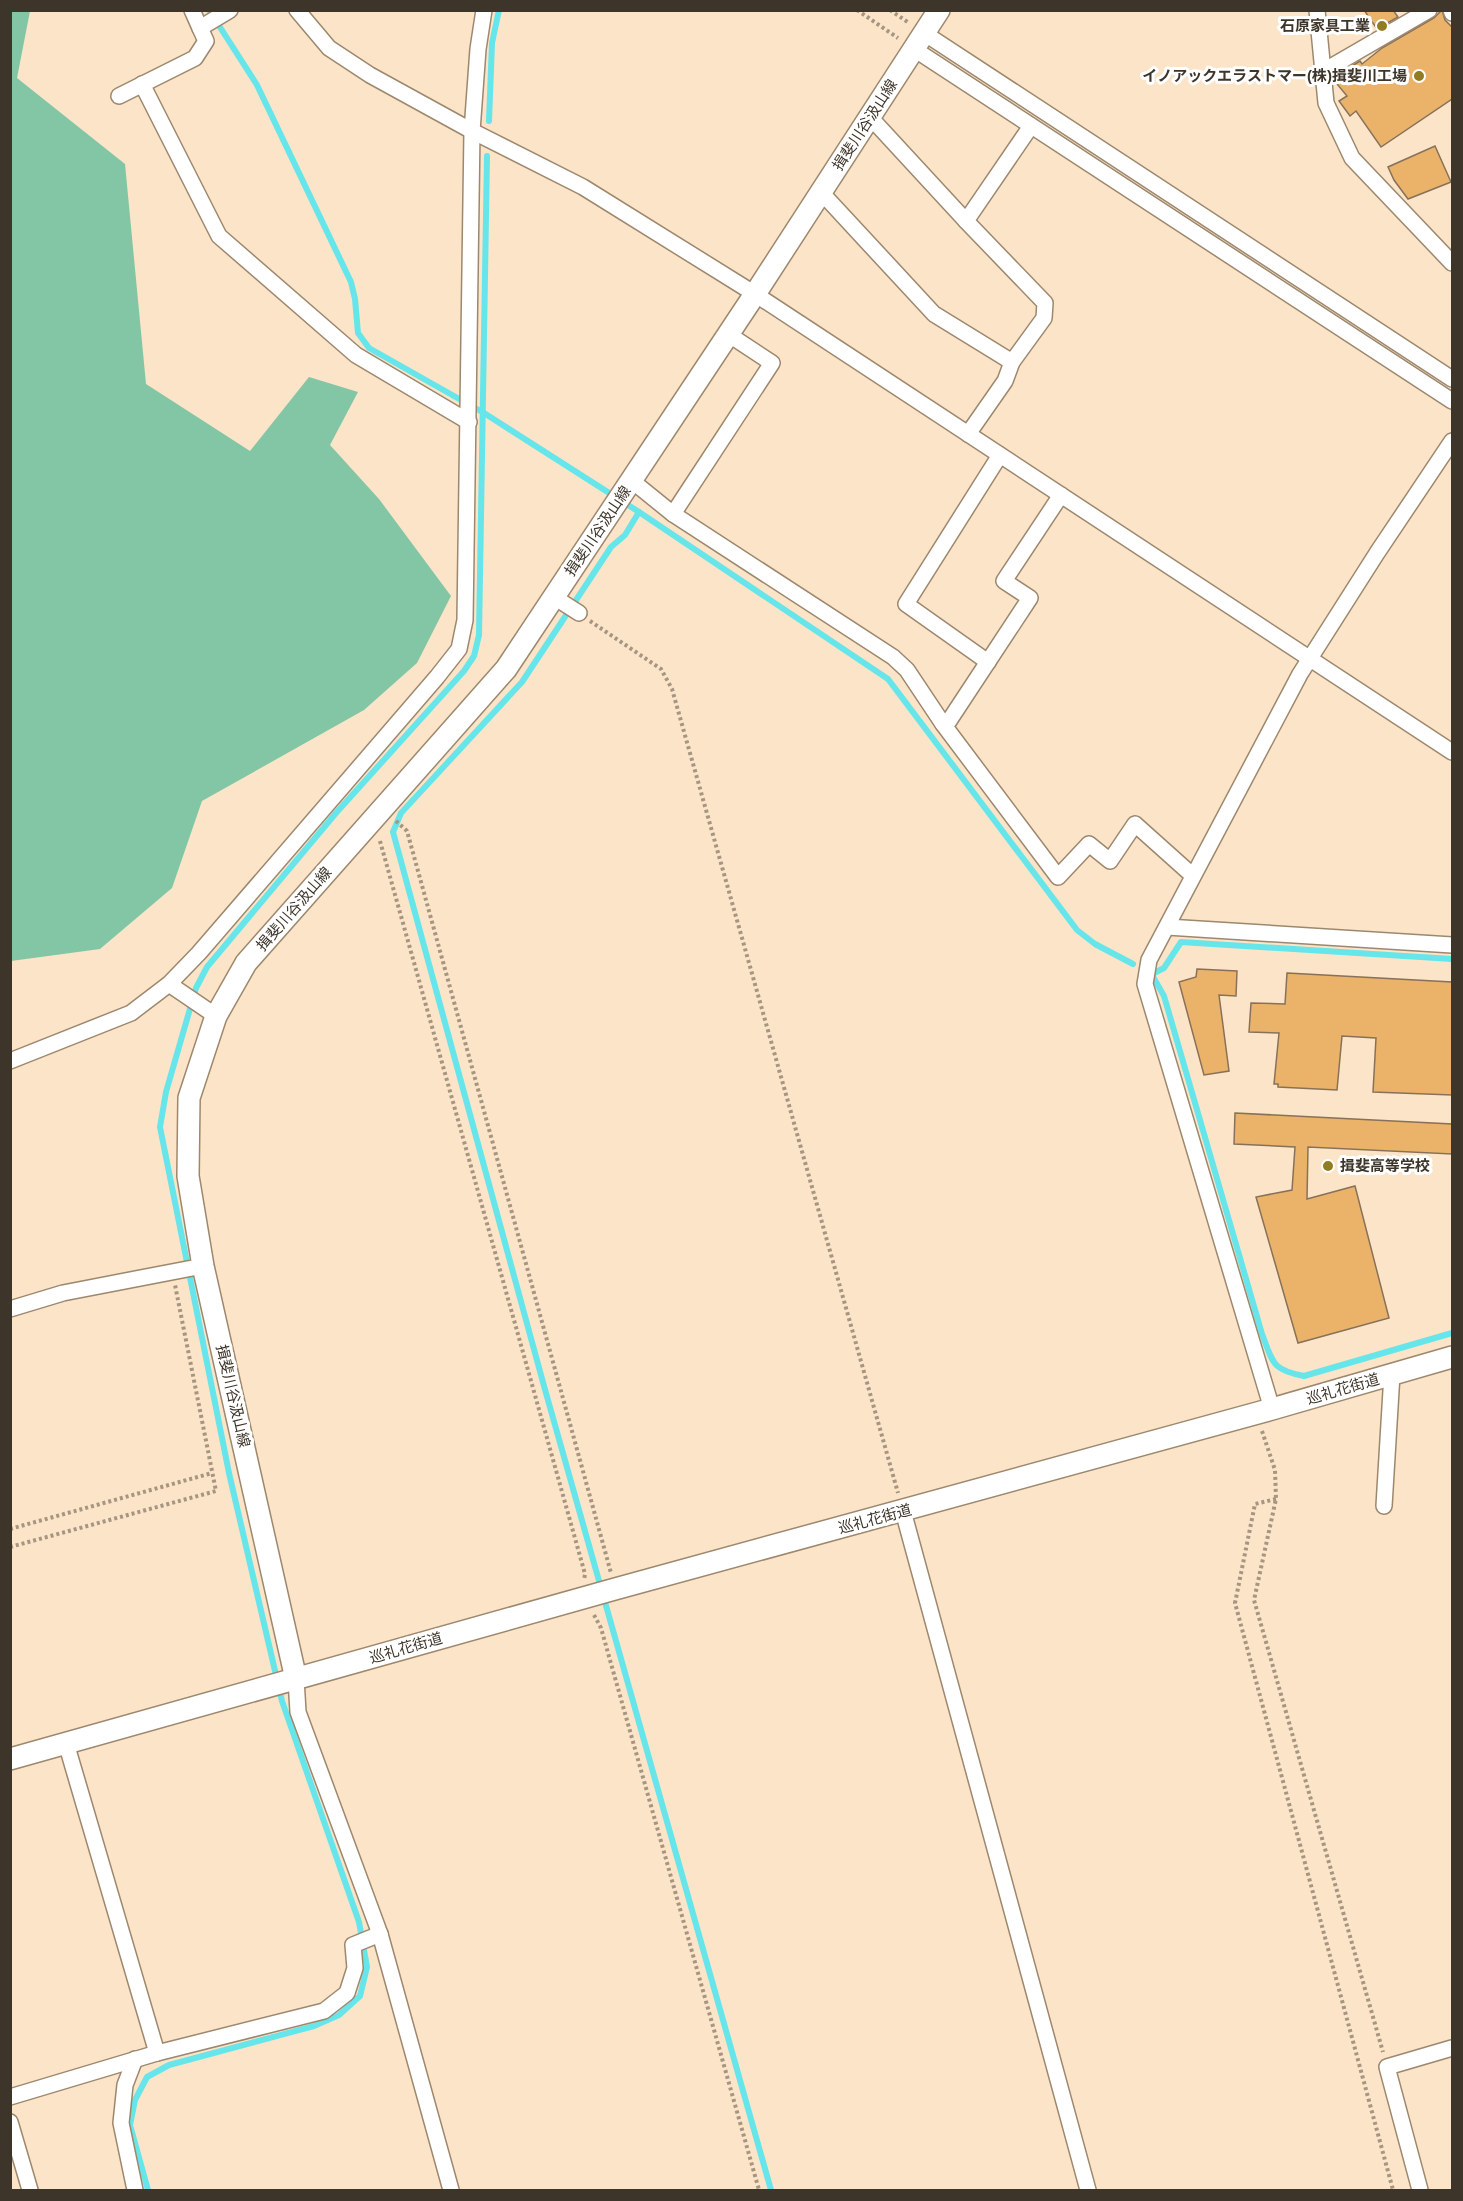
<svg xmlns="http://www.w3.org/2000/svg" width="1463" height="2201" font-family="Helvetica,'Noto Sans JP',sans-serif">
<style>
.green{fill:#83c6a5}
.lines{fill:none;stroke-linecap:round;stroke-linejoin:round}
.stream{stroke:#66e5ea;stroke-width:6}
.building{fill:#ebb36a;stroke:#877259;stroke-width:1.5}
.street-casing{stroke:#9d886e;stroke-width:18}
.secondary-casing{stroke:#9d886e;stroke-width:24}
.path{stroke:#a69581;stroke-width:4;stroke-dasharray:3 3;stroke-linecap:butt}
.street{stroke:#fff;stroke-width:15}
.secondary{stroke:#fff;stroke-width:21}
.poi-dot{fill:#917c22;stroke:#fff;stroke-width:2}
.labels{text-anchor:middle;stroke-width:6;stroke-linejoin:round;paint-order:stroke}
.poi-label{font-size:15px;font-weight:bold;fill:#3e352a;stroke:#fff;text-anchor:end}
.street-label{font-size:15px;fill:#3e352a;stroke:#fff}
</style>
<rect width="100%" height="100%" fill="#fbe4c8"/>
<polygon class="green" points="10,11 30,11 17,78 125,164 146,384 250,451 309,377 358,392 330,445 379,499 451,596 417,663 364,710 202,801 172,888 100,949 11,961"/>
<g class="lines">
<g class="stream">
<polyline points="209,10 257,85 351,282 355,299 358,333 369,348 484,413 639,512 888,679 1077,930 1095,944 1133,964"/>
<polyline points="489,121 492,43 499,10"/>
<polyline points="639,512 625,535 611,547 522,682 401,813 393,832 544,1386 771,2190"/>
<polyline points="1150,975 1164,968 1181,942 1452,959"/>
<path d="M1152 975 1164 996 1262 1334C1273 1362 1271 1370 1304 1376L1452 1333"/>
<polyline points="148,2190 130,2125 135,2100 147,2077 169,2065 314,2026 339,2015 360,1996 367,1967 359,1922 282,1701 229,1473 160,1127 166,1092 196,988 207,967 336,813 464,671 474,656 479,635 487,156"/>
</g>
</g>
<g class="building">
<polygon points="1364,10 1393,10 1398,17 1377,29"/>
<polygon points="1442,10 1445,20 1452,27 1452,99 1381,147 1356,111 1350,116 1339,101 1347,96 1337,84 1341,81 1337,75 1360,61 1362,64 1382,48 1434,18"/>
<polygon points="1435,146 1451,182 1408,199 1394,180 1388,167"/>
<polygon points="1197,969 1237,971 1236,996 1219,995 1229,1071 1204,1075 1179,982 1196,977"/>
<polygon points="1287,973 1452,982 1452,1095 1373,1092 1376,1038 1342,1036 1337,1090 1278,1087 1278,1084 1274,1084 1279,1033 1249,1032 1251,1003 1285,1004"/>
<polygon points="1235,1113 1452,1124 1452,1154 1308,1147 1307,1199 1355,1186 1389,1318 1298,1343 1256,1197 1292,1190 1295,1147 1234,1144"/>
</g>
<g class="lines">
<defs>
<g id="street">
<polyline points="192,10 200,28 230,10"/>
<polyline points="297,10 329,48 370,75 472,131 583,187 755,294 1452,752"/>
<polyline points="1317,10 1326,103 1352,158 1452,263"/>
<polyline points="1451,10 1452,13"/>
<polyline points="924,33 1452,379"/>
<polyline points="914,49 1452,401"/>
<polyline points="1322,72 1429,10"/>
<polyline points="142,84 219,236 356,355 469,422"/>
<polyline points="119,96 195,58 206,41 200,28"/>
<polyline points="870,117 966,221"/>
<polyline points="821,192 934,314 1012,362"/>
<polyline points="968,434 1005,381 1012,362 1044,318 1045,303 966,221 1031,126"/>
<polyline points="631,480 673,514 893,657 907,670 943,724 1058,877 1089,844 1110,861 1135,824 1192,875"/>
<polyline points="673,514 772,363 728,334"/>
<polyline points="554,597 579,613"/>
<polyline points="988,662 906,604 1000,455"/>
<polyline points="943,724 949,721 1030,598 1004,581 1061,495"/>
<polyline points="1167,927 1452,945"/>
<polyline points="169,984 216,1016"/>
<polyline points="10,1061 131,1013 169,984 199,953 437,677 459,649 465,620 472,131 478,49 484,10"/>
<polyline points="10,1309 63,1293 203,1266"/>
<polyline points="1272,1409 1145,984 1149,960 1300,674 1377,553 1452,441"/>
<polyline points="1384,1506 1392,1374"/>
<polyline points="903,1511 1088,2190"/>
<polyline points="296,1679 298,1712 380,1934 451,2190"/>
<polyline points="66,1743 157,2053"/>
<polyline points="135,2059 125,2085 121,2123 135,2190"/>
<polyline points="10,2097 157,2053 324,2011 347,1993 355,1968 353,1945 380,1934"/>
<polyline points="10,2122 30,2190"/>
<polyline points="1420,2190 1387,2067 1452,2048"/>
</g>
<g id="secondary">
<polyline points="296,1679 203,1266 188,1176 189,1098 216,1016 246,963 506,669 755,294 939,10"/>
<polyline points="10,1759 615,1589 1272,1409 1452,1357"/>
</g>
</defs>
<use href="#street" class="street-casing"/>
<use href="#secondary" class="secondary-casing"/>
<g class="path">
<polyline points="857,10 898,38"/>
<polyline points="890,10 909,23"/>
<polyline points="590,621 661,669 672,689 898,1493"/>
<polyline points="396,821 407,831 611,1573"/>
<polyline points="380,841 585,1574 584,1580"/>
<polyline points="1262,1431 1275,1470 1276,1499 1254,1600 1383,2052"/>
<polyline points="1276,1499 1255,1504 1235,1603 1393,2190"/>
<polyline points="10,1529 212,1473"/>
<polyline points="10,1547 216,1491 175,1285"/>
<polyline points="594,1615 601,1628 759,2190"/>
</g>
<use href="#street" class="street"/>
<use href="#secondary" class="secondary"/>
</g>
<g class="poi-dot">
<circle cx="1382" cy="26" r="6"/>
<circle cx="1419" cy="76" r="6"/>
<circle cx="1328" cy="1166" r="6"/>
</g>
<g class="labels">
<g class="poi-label">
<text x="1370" y="31">石原家具工業</text>
<text x="1407" y="81">イノアックエラストマー(株)揖斐川工場</text>
<text x="1340" y="1171" text-anchor="start">揖斐高等学校</text>
</g>
<g class="street-label">
<text transform="translate(865 125) rotate(-57)" y="5">揖斐川谷汲山線</text>
<text transform="translate(598 531) rotate(-56)" y="5">揖斐川谷汲山線</text>
<text transform="translate(294 909) rotate(-49)" y="5">揖斐川谷汲山線</text>
<text transform="translate(1343 1389) rotate(-16)" y="5">巡礼花街道</text>
<text transform="translate(233 1396) rotate(77)" y="5">揖斐川谷汲山線</text>
<text transform="translate(875 1519) rotate(-15)" y="5">巡礼花街道</text>
<text transform="translate(406 1648) rotate(-16)" y="5">巡礼花街道</text>
</g>
</g>
<rect width="1463" height="2201" fill="none" stroke="#3e352a" stroke-width="24"/>
</svg>
